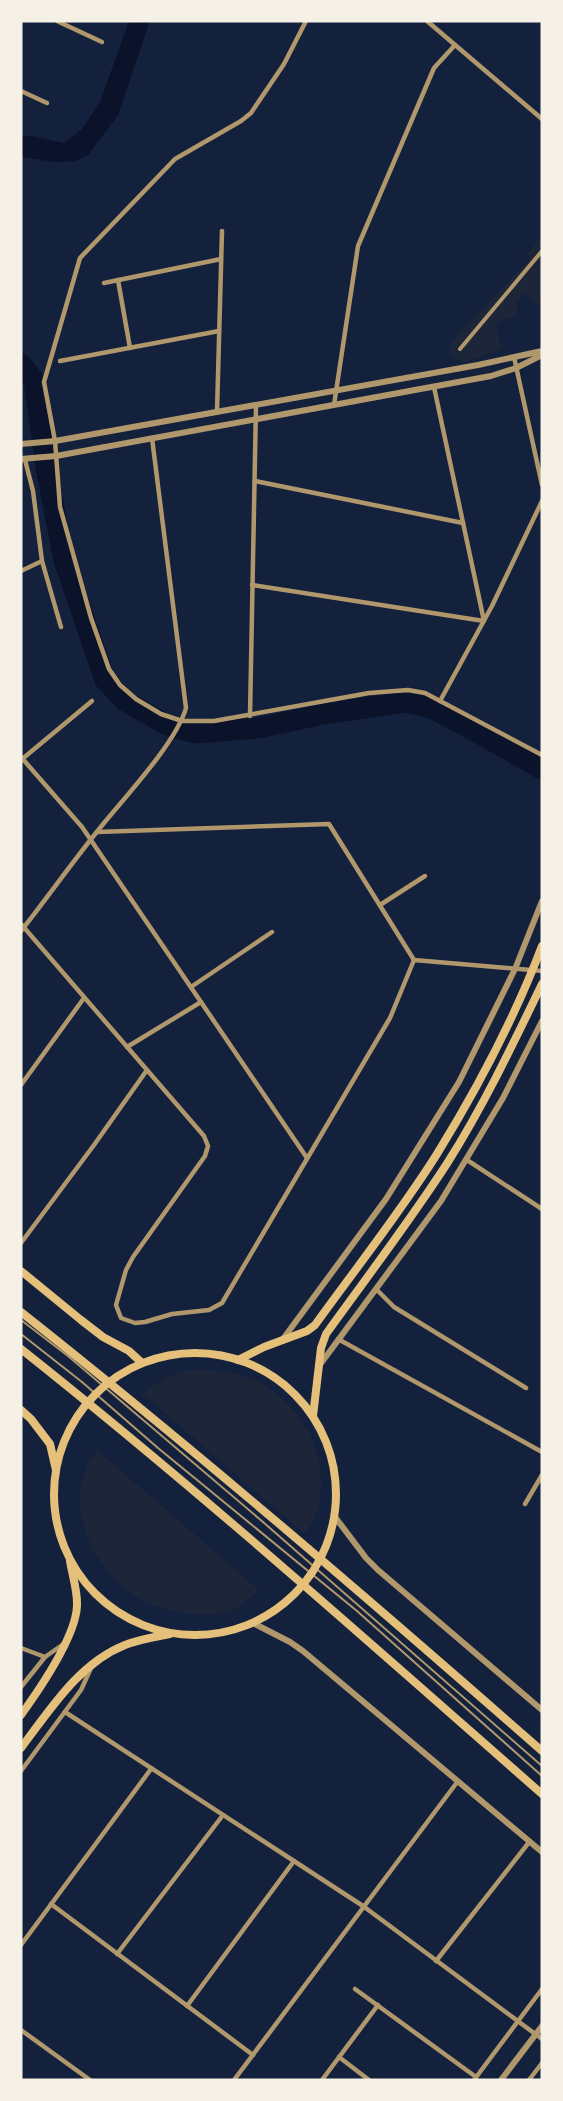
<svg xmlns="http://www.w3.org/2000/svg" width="563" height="2101" font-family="Jost,sans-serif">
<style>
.green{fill:#1d2539}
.water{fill:#0b132b}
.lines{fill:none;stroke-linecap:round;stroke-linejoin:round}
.river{stroke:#0b132b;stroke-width:21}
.service{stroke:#b1986c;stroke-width:2}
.pedestrian{stroke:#b1986c;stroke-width:4}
.minor{stroke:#b1986c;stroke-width:4.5}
.tertiary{stroke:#b1986c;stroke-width:6}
.primary{stroke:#e5c07b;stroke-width:8}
.trunk{stroke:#e5c07b;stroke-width:8}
</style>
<rect width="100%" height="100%" fill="#14213d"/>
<g class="green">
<polygon points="542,236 542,302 535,304 525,293 516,301 518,314 496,323 501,349 463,363 448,352 453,340 530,259 527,254"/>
<path d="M193 1369C214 1371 238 1372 257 1381 311 1408 342 1483 305 1534L143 1394C160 1379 171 1374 193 1369Z"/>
<path d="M97 1450 259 1590C250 1598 240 1607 229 1611 213 1616 195 1615 178 1612 167 1609 153 1607 143 1601 92 1571 58 1503 97 1450Z"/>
</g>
<polygon class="water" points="129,21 150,21 118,115 88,155 75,161 55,162 21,157 21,136 31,136 64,143 82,129 100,102"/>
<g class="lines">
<polyline class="river" points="21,364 34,380 47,473 64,560 105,680 125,701 167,725 195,733 258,728 324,714 405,702 432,708 484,736 542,769"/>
<g class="service">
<polyline points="21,1320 68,1356 263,1522 542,1766"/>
<polyline points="21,1334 82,1382 158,1448 357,1611 542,1776"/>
</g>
<polyline class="pedestrian" points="460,349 542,251"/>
<g class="minor">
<polyline points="57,21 102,42"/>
<polyline points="306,21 284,64 251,113 241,121 175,159 80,258 44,382 55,441 60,507 91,618 109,669 120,685 136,699 161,714 182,721 214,721 369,693 408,690 425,693 542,755"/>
<polyline points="427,21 542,119"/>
<polyline points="21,91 47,103"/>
<polyline points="118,280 130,348"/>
<polyline points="104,283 221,259"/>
<polyline points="514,357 542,485"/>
<polyline points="60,361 219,331"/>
<polyline points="334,405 358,246 434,68 455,45"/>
<polyline points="217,412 222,231"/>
<polyline points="25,460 33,491 42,561 61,627"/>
<polyline points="255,481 463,523"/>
<polyline points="21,571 42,561"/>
<polyline points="252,585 484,621 434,387"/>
<polyline points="440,701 492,606 542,501"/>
<polyline points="250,716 256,405"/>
<polyline points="21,757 82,827 307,1158"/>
<polyline points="21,760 92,701"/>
<polyline points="97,832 329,824 414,960"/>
<polyline points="380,905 425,876"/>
<polyline points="21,924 204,1136 208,1146 205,1156 133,1257 126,1270 116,1305 121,1318 135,1323 145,1322 172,1314 209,1310 222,1303 390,1018 414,960"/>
<path d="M21 931C48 897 73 861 100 828 124 798 176 743 186 708L152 438"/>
<polyline points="414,960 542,971"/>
<polyline points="191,987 272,932"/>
<polyline points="127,1047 201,1002"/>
<polyline points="21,1085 84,998"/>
<polyline points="467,1160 542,1209"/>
<polyline points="21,1243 94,1145 147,1070"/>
<polyline points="376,1289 394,1307 526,1388"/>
<polyline points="338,1339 542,1452"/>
<polyline points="525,1504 542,1475"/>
<polyline points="21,1648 45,1657"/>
<polyline points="21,1687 45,1657 65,1643"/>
<polyline points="65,1712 363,1906 542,2039"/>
<polyline points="21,1771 81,1690 91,1668"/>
<polyline points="51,1904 253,2055"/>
<polyline points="21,1945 151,1769"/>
<polyline points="117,1954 223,1815"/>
<polyline points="436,1961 530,1841"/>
<polyline points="355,1989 476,2077"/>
<polyline points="187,2006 294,1861"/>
<polyline points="21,2030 90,2080"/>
<polyline points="339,2057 369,2080"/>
<polyline points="234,2080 458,1781"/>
<polyline points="322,2080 378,2005"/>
<polyline points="474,2080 542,1989"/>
<polyline points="529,2080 542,2063"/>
</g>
<g class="tertiary">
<polyline points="21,444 55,441 478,365 542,351"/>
<polyline points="21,459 56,456 491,376 516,368 542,355"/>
<polyline points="283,1339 386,1199 459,1082 515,969 542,901"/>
<polyline points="319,1366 441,1201 503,1098 542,1021"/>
<polyline points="335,1517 366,1558 378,1570 542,1710"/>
<polyline points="253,1623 290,1642 303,1651 542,1852"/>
<polyline points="501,2080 542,2026"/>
</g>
<g class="primary">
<circle cx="195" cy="1494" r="141"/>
<path d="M238 1360 264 1347 307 1331 315 1325C356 1268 400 1213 437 1154 477 1089 515 1017 542 946"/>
<path d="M313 1416 321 1348 326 1334C367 1277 410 1221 448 1162 484 1105 513 1044 542 984"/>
<path d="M21 1715C39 1690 78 1634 77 1603 77 1589 72 1574 70 1561"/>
<path d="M21 1748C50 1710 79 1663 125 1645 140 1639 155 1637 170 1634"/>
</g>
<g class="trunk">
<polyline points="21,1271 81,1320 103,1337 129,1351 142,1363"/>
<path d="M21 1312C199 1453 371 1601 542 1751"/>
<path d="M21 1349C200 1491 370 1643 542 1794"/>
<polyline points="21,1410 31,1419 50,1444 56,1470"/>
</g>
</g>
<rect width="563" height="2101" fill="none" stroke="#f6f1e7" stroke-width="45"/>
</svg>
